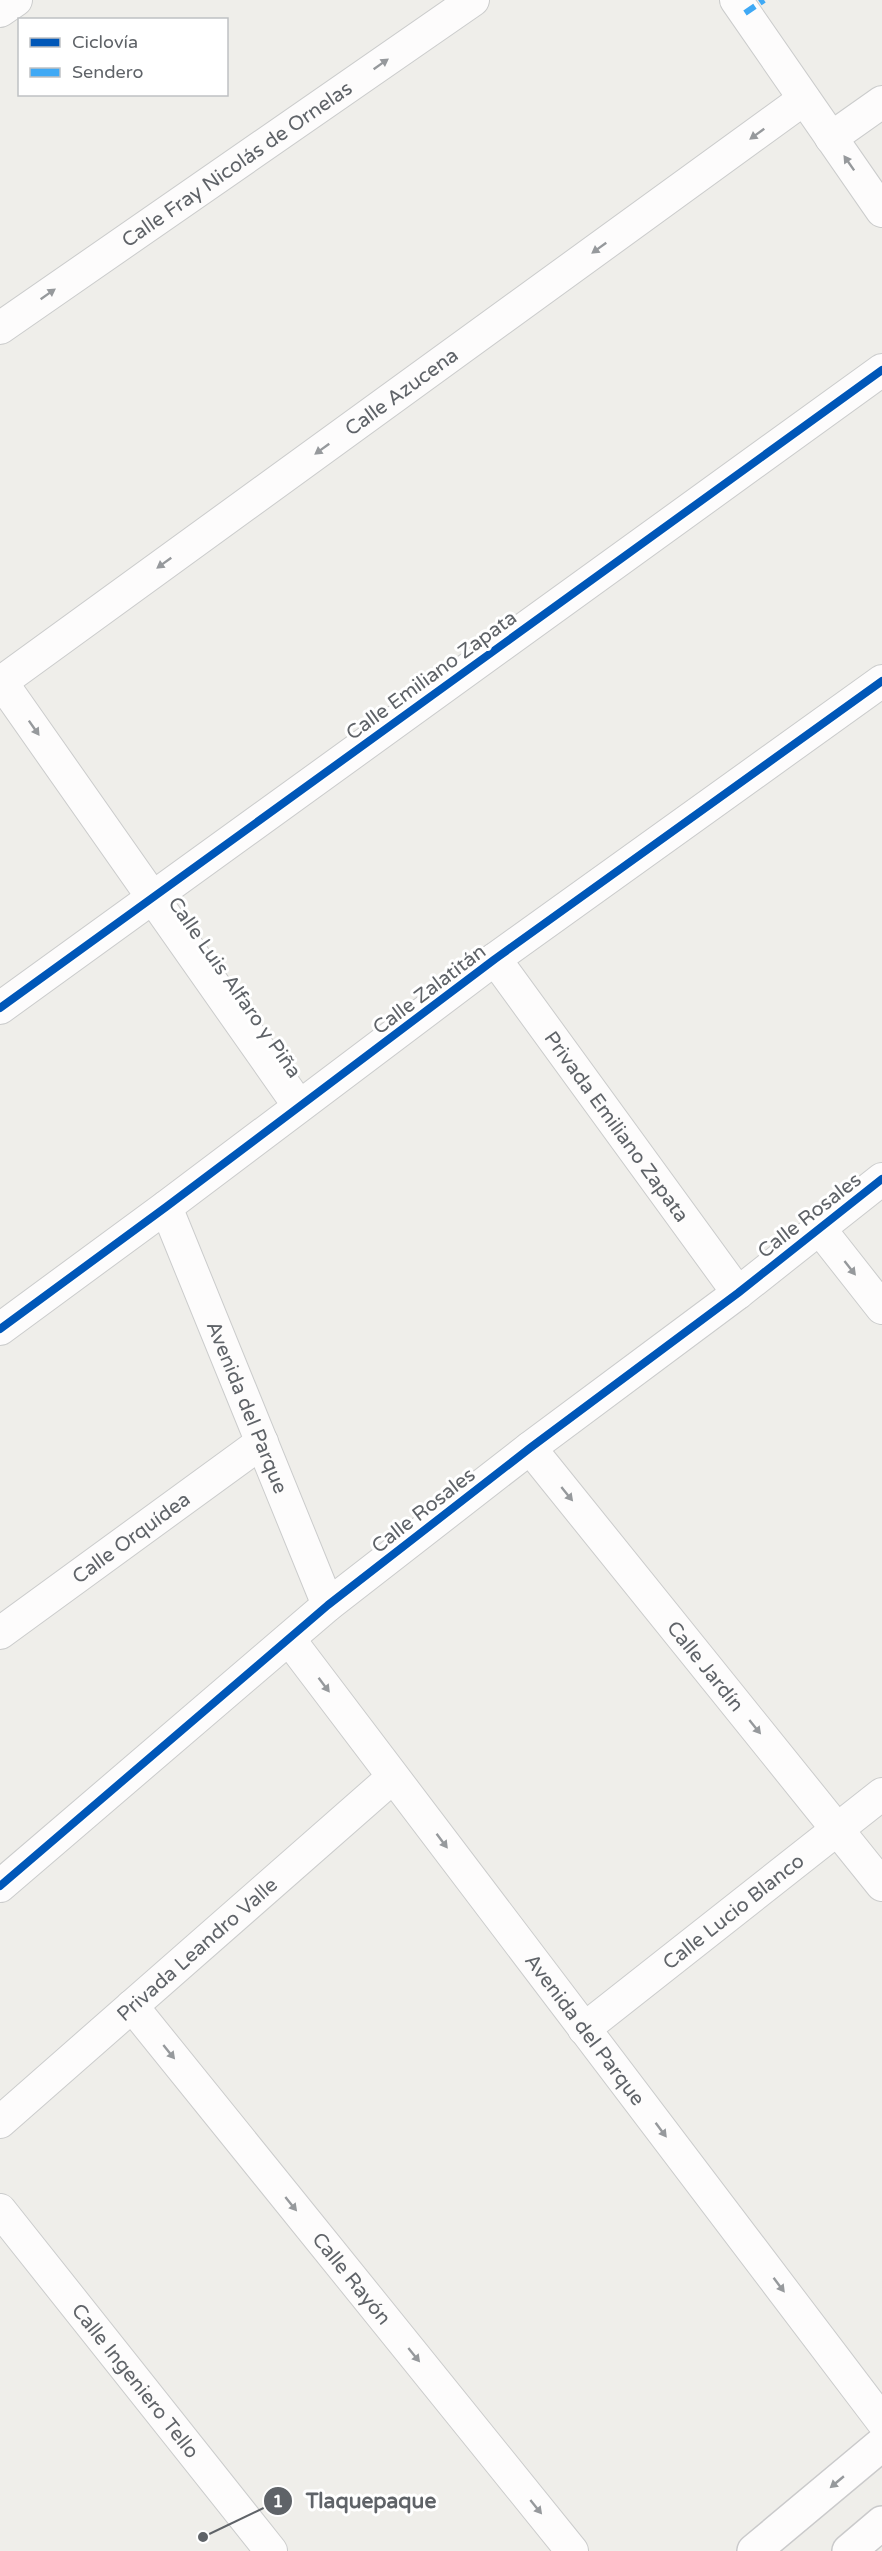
<svg xmlns="http://www.w3.org/2000/svg" width="882" height="2551" font-family="'Varela Round',sans-serif">
<style>
.lines{fill:none;stroke-linecap:round;stroke-linejoin:round}
.street-casing{stroke:#cbcccc;stroke-width:34}
.secondary-casing{stroke:#cacacb;stroke-width:36}
.street{stroke:#fdfcfc;stroke-width:32}
.secondary{stroke:#fdfcfc;stroke-width:33}
.quiet{stroke:#3fa9f5;stroke-width:6;stroke-dasharray:12 6;stroke-linecap:butt}
.cycleway-casing{stroke:#fff;stroke-width:11}
.cycleway{stroke:#0057b8;stroke-width:8}
.oneway{fill:#96999c}
.labels{text-anchor:middle;stroke-width:6;stroke-linejoin:round;paint-order:stroke}
.street-label{font-size:20px;fill:#5f6368;stroke:#fff}
.leader{fill:none;stroke:#5f6368;stroke-width:2}
.callout-dot{fill:#5f6368;stroke:#fff;stroke-width:2}
.mark-label{font-size:18px;text-anchor:middle;font-weight:bold;fill:#fff}
.callout-label{font-size:21px;text-anchor:middle;font-weight:bold;fill:#5f6368;stroke:#fff;stroke-width:6;stroke-linejoin:round;paint-order:stroke}
</style>
<rect width="100%" height="100%" fill="#efeeea"/>
<g class="lines">
<defs>
<g id="street">
<polyline points="736,0 882,211"/>
<polyline points="0,11 16,0"/>
<polyline points="831,138 882,102"/>
<path id="s1" d="M0 328 473 0"/>
<polyline points="0,680 299,1106"/>
<path id="s2" d="M0 683 804 99"/>
<path id="s3" d="M495 959 738 1293"/>
<polyline points="0,1008 882,370"/>
<path id="s4" d="M166 1207 328 1605"/>
<polyline points="819,1228 882,1308"/>
<polyline points="0,1329 166,1207 495,959 882,681"/>
<path id="s5" d="M530 1448 882 1885"/>
<path id="s6" d="M0 1633 262 1442"/>
<path id="s7" d="M289 1639 882 2421"/>
<polyline points="0,1886 328,1605 530,1448 738,1293 882,1179"/>
<path id="s8" d="M132 2006 572 2551"/>
<path id="s9" d="M584 2029 882 1794"/>
<path id="s10" d="M0 2122 393 1777"/>
<path id="s11" d="M0 2210 271 2551"/>
</g>
<g id="secondary">
<polyline points="754,2551 882,2444"/>
<polyline points="849,2551 882,2523"/>
</g>
</defs>
<use href="#street" class="street-casing"/>
<use href="#secondary" class="secondary-casing"/>
<use href="#street" class="street"/>
<use href="#secondary" class="secondary"/>
<polyline class="quiet" points="745,13 764,0"/>
<defs>
<g id="cycleway">
<polyline points="0,1008 882,370"/>
<polyline points="0,1329 166,1207 495,959 882,681"/>
<polyline points="0,1886 328,1605 530,1448 738,1293 882,1179"/>
</g>
</defs>
<use href="#cycleway" class="cycleway-casing"/>
<use href="#cycleway" class="cycleway"/>
</g>
<defs><path id="oneway-solid" d="M-6-.8H1V-3.2L6.5 0L1 3.2V.8H-6Z" transform="scale(1.5)"/></defs>
<g class="oneway">
<use href="#oneway-solid" transform="translate(381 64) rotate(-35)"/>
<use href="#oneway-solid" transform="translate(757 134) rotate(144)"/>
<use href="#oneway-solid" transform="translate(849 163) rotate(-125)"/>
<use href="#oneway-solid" transform="translate(599 248) rotate(144)"/>
<use href="#oneway-solid" transform="translate(48 294) rotate(-35)"/>
<use href="#oneway-solid" transform="translate(322 449) rotate(144)"/>
<use href="#oneway-solid" transform="translate(164 563) rotate(144)"/>
<use href="#oneway-solid" transform="translate(34 728) rotate(55)"/>
<use href="#oneway-solid" transform="translate(850 1268) rotate(52)"/>
<use href="#oneway-solid" transform="translate(567 1494) rotate(51)"/>
<use href="#oneway-solid" transform="translate(324 1685) rotate(53)"/>
<use href="#oneway-solid" transform="translate(755 1727) rotate(51)"/>
<use href="#oneway-solid" transform="translate(442 1841) rotate(53)"/>
<use href="#oneway-solid" transform="translate(169 2052) rotate(51)"/>
<use href="#oneway-solid" transform="translate(661 2130) rotate(53)"/>
<use href="#oneway-solid" transform="translate(291 2204) rotate(51)"/>
<use href="#oneway-solid" transform="translate(779 2285) rotate(53)"/>
<use href="#oneway-solid" transform="translate(414 2355) rotate(51)"/>
<use href="#oneway-solid" transform="translate(837 2482) rotate(140)"/>
<use href="#oneway-solid" transform="translate(536 2507) rotate(51)"/>
</g>
<g class="labels">
<g class="street-label">
<text dy="7" stroke="none"><textPath href="#s1" startOffset="288">Calle Fray Nicolás de Ornelas</textPath></text>
<text dy="7" stroke="none"><textPath href="#s2" startOffset="496">Calle Azucena</textPath></text>
<text transform="translate(431 675) rotate(-36)" y="7">Calle Emiliano Zapata</text>
<text transform="translate(235 987) rotate(55)" y="7">Calle Luis Alfaro y Piña</text>
<text transform="translate(429 989) rotate(-37)" y="7">Calle Zalatitán</text>
<text dy="7" stroke="none"><textPath href="#s3" startOffset="207">Privada Emiliano Zapata</textPath></text>
<text transform="translate(809 1215) rotate(-38)" y="7">Calle Rosales</text>
<text dy="7" stroke="none"><textPath href="#s4" startOffset="216">Avenida del Parque</textPath></text>
<text transform="translate(423 1510) rotate(-38)" y="7">Calle Rosales</text>
<text dy="7" stroke="none"><textPath href="#s6" startOffset="162">Calle Orquídea</textPath></text>
<text dy="7" stroke="none"><textPath href="#s5" startOffset="280">Calle Jardín</textPath></text>
<text dy="7" stroke="none"><textPath href="#s9" startOffset="190">Calle Lucio Blanco</textPath></text>
<text dy="7" stroke="none"><textPath href="#s10" startOffset="262">Privada Leandro Valle</textPath></text>
<text dy="7" stroke="none"><textPath href="#s7" startOffset="490">Avenida del Parque</textPath></text>
<text dy="7" stroke="none"><textPath href="#s8" startOffset="350">Calle Rayón</textPath></text>
<text dy="7" stroke="none"><textPath href="#s11" startOffset="218">Calle Ingeniero Tello</textPath></text>
</g>
</g>
<path class="leader" d="M203 2537L278 2501"/>
<g class="callout-dot">
<circle cx="203" cy="2537" r="6"/>
<circle cx="278" cy="2501" r="15"/>
</g>
<g class="mark-label">
<text x="278" y="2507">1</text>
</g>
<g class="callout-label">
<text x="371" y="2508">Tlaquepaque</text>
</g>
<rect x="18" y="18" width="210" height="78" fill="#ffffff" stroke="#bfc1c3" stroke-width="1.5"/>
<rect x="30" y="38" width="30" height="9" fill="#0057b8" stroke="#bfc1c3" stroke-width="1.5"/>
<text x="72" y="48" font-size="18" fill="#5f6368">Ciclovía</text>
<rect x="30" y="68" width="30" height="9" fill="#3fa9f5" stroke="#bfc1c3" stroke-width="1.5"/>
<text x="72" y="78" font-size="18" fill="#5f6368">Sendero</text>
</svg>
